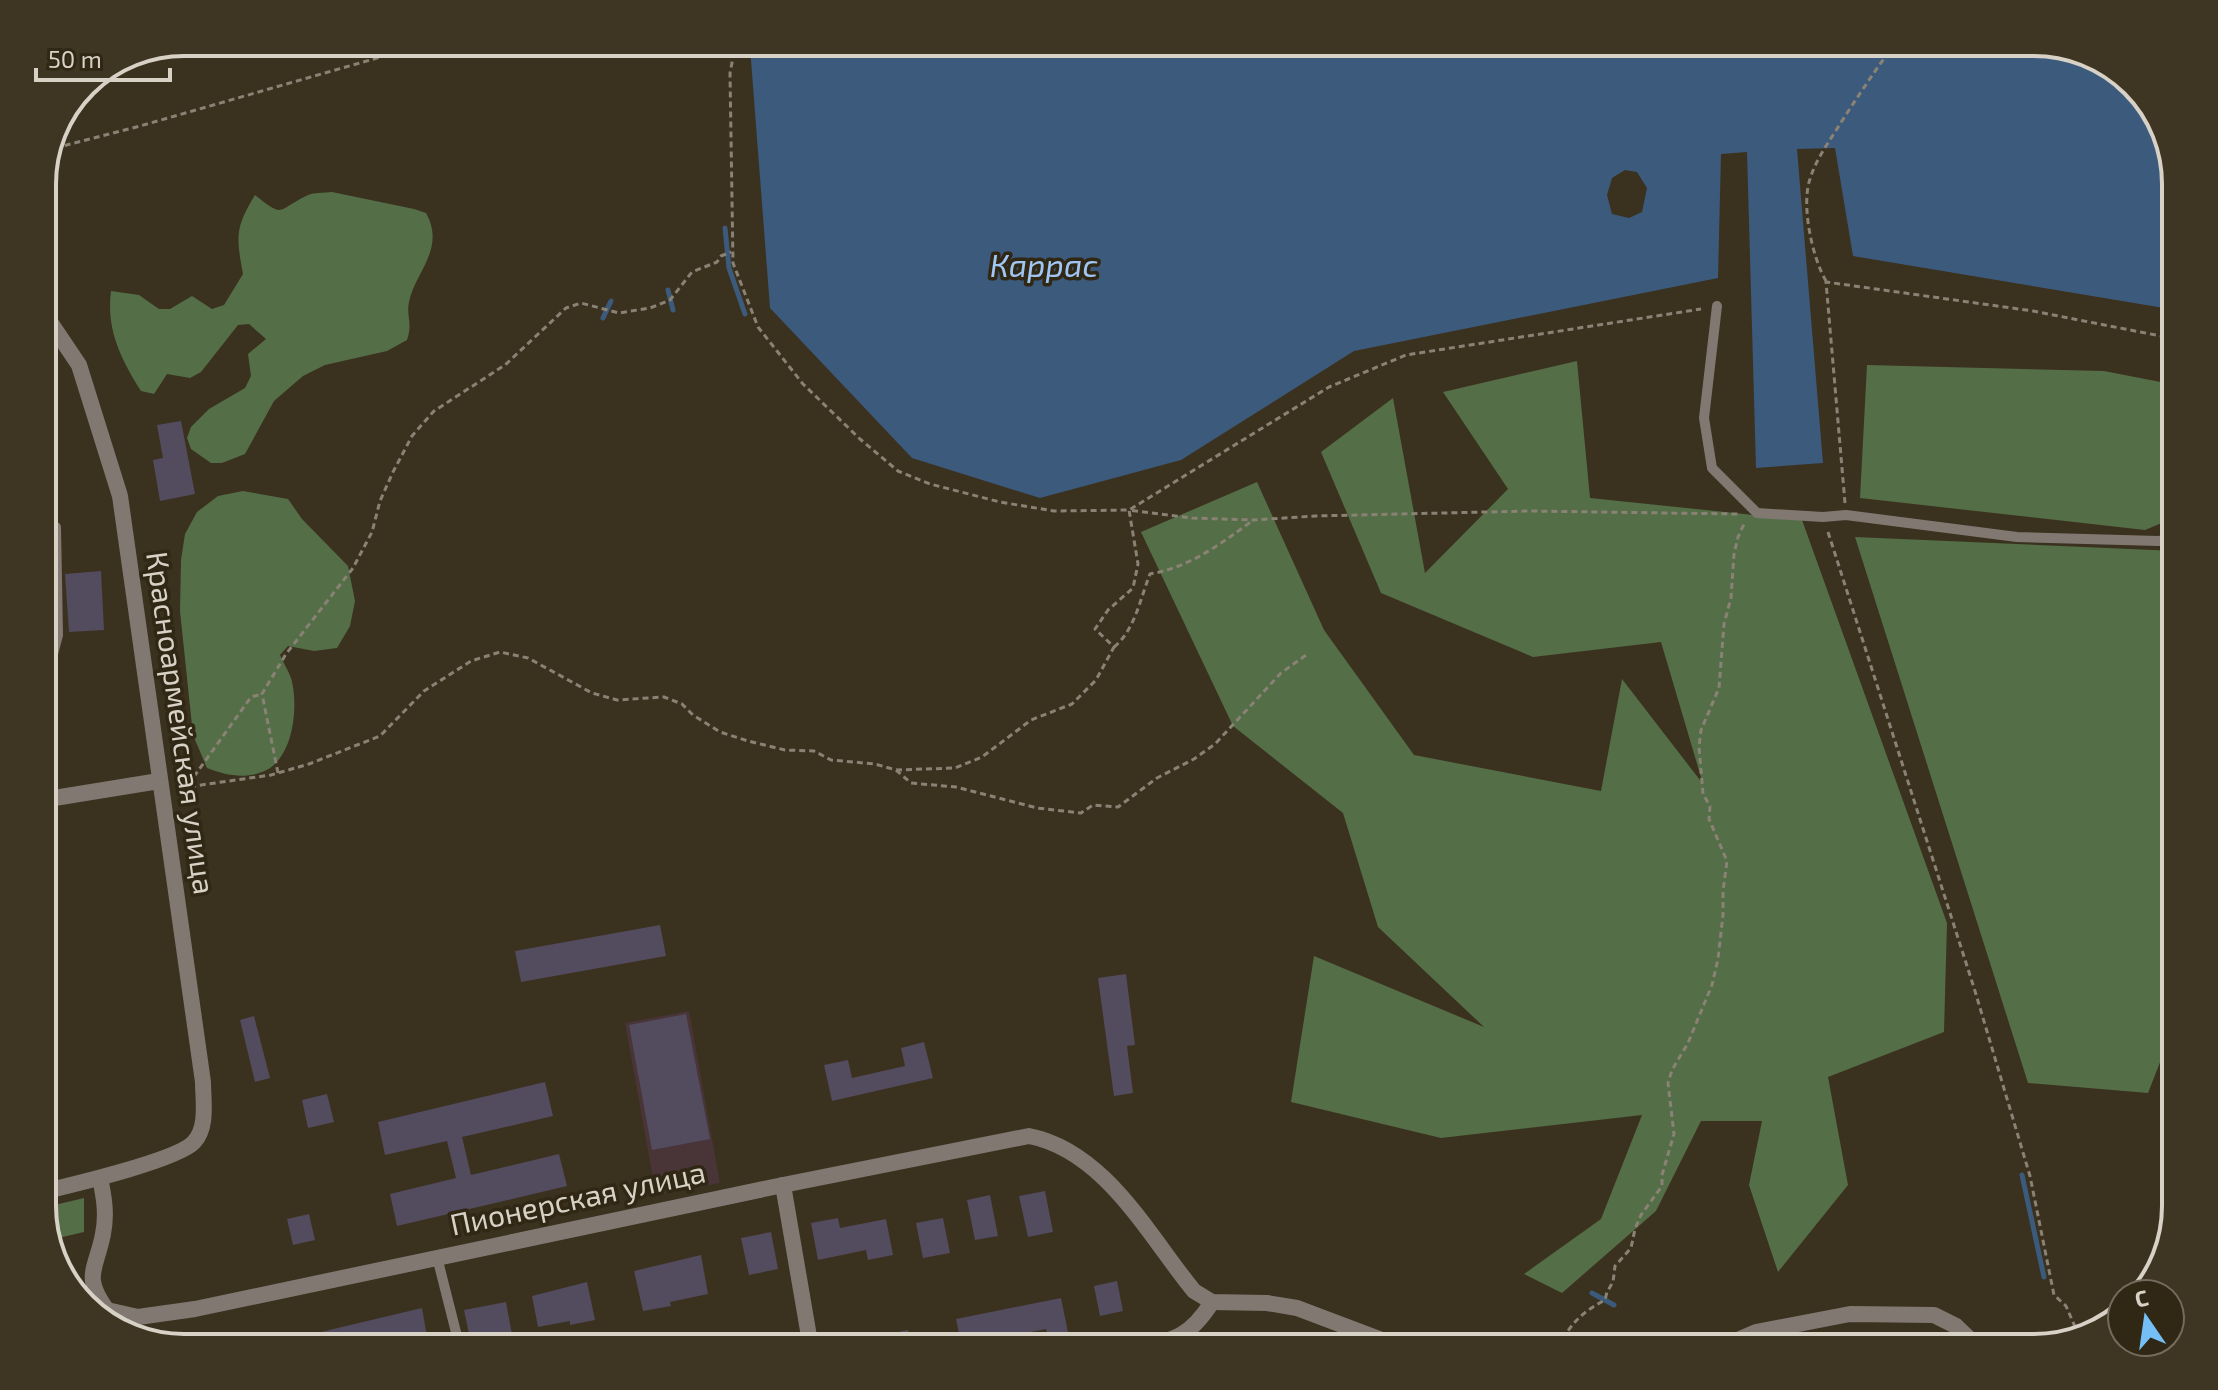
<svg xmlns="http://www.w3.org/2000/svg" width="2218" height="1390" font-family="'Exo 2',sans-serif">
<style>
.industrial{fill:#493437}
.forest{fill:#546e47}
.water{fill:#3c5a7c;fill-rule:evenodd}
.lines{fill:none;stroke-linecap:round;stroke-linejoin:round}
.stream{stroke:#3c5a7c;stroke-width:5}
.building{fill:#534b5e}
.path{stroke:#8a8274;stroke-width:3;stroke-dasharray:6 4;stroke-linecap:butt}
.lane{stroke:#817872;stroke-width:10}
.street{stroke:#817872;stroke-width:16}
.labels{text-anchor:middle;stroke-width:7;stroke-linejoin:round;paint-order:stroke}
.street-label{font-size:30px;fill:#d7d1c6;stroke:#312715}
.water-label{font-size:32px;font-style:italic;fill:#a0c7f4;stroke:#312715}
.rim{fill:none;stroke:#d7d1c6;stroke-width:4}
</style>
<rect width="100%" height="100%" fill="#3b311f"/>
<polygon class="industrial" points="689,1011 720,1183 656,1195 625,1023"/>
<g class="forest">
<path d="M332 192 414 209 426 213C446 249 415 272 409 302 406 316 413 323 407 340L387 351 325 365 303 376 274 401 245 454 222 463H211L191 449 187 438 191 427 209 409 245 388 251 376 248 354 266 339 249 324 238 325 201 372 190 378 167 374 154 394 141 391C121 359 106 330 111 291L139 295 159 309H170L192 296 212 309 224 305 243 274C236 236 235 228 255 195 285 219 277 210 306 196 313 192 324 193 332 192Z"/>
<polygon points="1577,361 1590,498 1802,520 1947,923 1944,1032 1828,1077 1848,1185 1778,1272 1749,1185 1762,1121 1701,1121 1656,1211 1562,1293 1524,1274 1601,1219 1642,1115 1441,1138 1291,1102 1314,956 1484,1027 1378,927 1343,813 1233,726 1141,532 1257,482 1324,630 1414,755 1601,791 1622,679 1703,784 1661,642 1533,657 1381,593 1321,452 1393,398 1425,573 1508,489 1443,392"/>
<polygon points="1867,365 2104,371 2176,385 2176,517 2145,530 1860,498"/>
<path d="M243 491 288 499 302 519 348 566 355 601 350 626 337 648 314 651 288 646 280 655C283 662 288 670 291 678 299 705 294 761 262 772 244 779 224 775 207 768L193 735 180 611 181 560 185 534 197 512 218 496Z"/>
<polygon points="1855,537 2176,551 2176,1035 2166,1047 2148,1093 2028,1083"/>
<polygon points="84,1198 84,1232 50,1240 42,1208"/>
</g>
<path class="water" d="M754 42H2034L2113 66 2157 113 2176 183V310L1853 256 1835 148 1797 149 1823 463 1756 468 1747 152 1721 154 1718 278 1354 351 1181 460 1040 498 912 458 770 308 750 47ZM1625 170 1637 172 1647 188 1642 212 1629 218 1612 214 1607 195 1612 178Z"/>
<g class="lines">
<g class="stream">
<polyline points="725,228 729,268 745,314"/>
<polyline points="668,290 673,310"/>
<polyline points="603,318 611,301"/>
<polyline points="2022,1175 2044,1277"/>
<polyline points="1592,1293 1614,1305"/>
</g>
</g>
<g class="building">
<polygon points="181,421 195,494 160,501 153,460 163,458 157,425"/>
<polygon points="101,571 104,630 69,632 65,574"/>
<polygon points="660,925 666,956 521,982 515,951"/>
<polygon points="1126,974 1135,1045 1127,1046 1133,1093 1114,1096 1098,978"/>
<polygon points="686,1014 710,1139 652,1150 629,1025"/>
<polygon points="254,1016 270,1078 255,1082 240,1020"/>
<polygon points="924,1042 933,1078 832,1101 824,1065 848,1060 852,1078 905,1066 901,1048"/>
<polygon points="545,1082 553,1116 462,1137 471,1175 559,1154 567,1186 397,1226 390,1194 456,1178 447,1141 385,1155 378,1122"/>
<polygon points="327,1094 334,1122 308,1128 302,1100"/>
<polygon points="1045,1191 1053,1232 1028,1237 1019,1196"/>
<polygon points="990,1195 998,1236 975,1240 967,1200"/>
<polygon points="309,1214 315,1240 293,1245 287,1219"/>
<polygon points="838,1218 840,1228 886,1219 893,1255 868,1260 866,1250 818,1260 811,1223"/>
<polygon points="943,1218 950,1253 923,1258 916,1223"/>
<polygon points="771,1232 778,1269 749,1275 741,1238"/>
<polygon points="701,1255 708,1294 670,1302 671,1306 643,1311 634,1271"/>
<polygon points="1117,1281 1123,1311 1100,1316 1094,1286"/>
<polygon points="587,1282 595,1320 570,1325 570,1321 538,1327 532,1296"/>
<polygon points="1061,1298 1070,1342 1050,1346 1046,1329 982,1342 983,1348 962,1348 956,1319"/>
<polygon points="506,1302 513,1340 472,1348 464,1310"/>
<polygon points="422,1308 429,1348 306,1348 304,1336"/>
<polygon points="908,1330 912,1348 886,1348 884,1335"/>
</g>
<g class="lines">
<g class="path">
<polyline points="615,42 733,55"/>
<polyline points="736,42 730,73 733,263 758,327 803,384 860,439 898,471 930,484 1000,502 1054,511 1129,510 1329,387 1406,355 1701,309"/>
<polyline points="55,148 140,126 412,48 465,42"/>
<path d="M1826 281C1812 257 1801 205 1810 179 1816 159 1829 142 1840 124 1858 96 1876 69 1896 42"/>
<polyline points="1845,503 1826,282 2033,311 2176,339"/>
<polyline points="1828,532 1975,991 2030,1176 2054,1295 2066,1306 2079,1336"/>
<path d="M1114 647C1135 630 1140 599 1150 574 1190 567 1219 545 1252 521"/>
<polyline points="896,770 955,768 982,757 1031,720 1072,704 1096,680 1114,647 1095,629 1108,610 1133,588 1138,564 1129,510 1192,518 1253,520 1315,516 1529,511 1738,514"/>
<polyline points="278,773 262,694 286,654 353,568 372,532 380,501 393,472 412,436 434,411 505,365 566,308 581,303 619,313 650,308 670,300 692,272 717,262 721,256 731,252"/>
<polyline points="188,785 251,697 262,694"/>
<polyline points="180,788 271,775 309,764 380,736 424,691 471,661 500,652 528,658 592,693 617,700 664,697 682,704 693,715 720,732 748,741 785,750 814,751 831,760 875,764 896,770 911,783 956,787 1037,808 1081,813 1093,805 1118,807 1157,778 1194,759 1215,744 1281,673 1306,655"/>
<path d="M1558 1348C1570 1324 1582 1312 1605 1300L1607 1292 1613 1282 1615 1266 1631 1248 1635 1229 1641 1215 1662 1186V1175L1674 1134 1668 1083 1672 1070 1688 1043 1712 985 1718 959 1723 915V891L1727 861 1709 819 1710 806 1703 794 1699 747 1701 730 1719 688 1724 624 1731 598 1734 554 1738 537 1745 522"/>
</g>
<g class="lane">
<polyline points="1717,306 1704,418 1712,468 1757,513 1823,517 1846,515 2017,537 2158,541 2176,539"/>
<polyline points="42,696 58,635 56,527"/>
<polyline points="437,1257 460,1348"/>
</g>
<g class="street">
<path d="M42 310 79 365 120 496 203 1082C203 1101 208 1127 194 1142 178 1160 71 1185 42 1192"/>
<polyline points="42,800 159,781"/>
<path d="M100 1178C104 1197 107 1214 103 1234 96 1270 82 1276 107 1310L138 1317 195 1309 783 1185 1029 1136C1105 1151 1148 1235 1194 1291L1212 1302 1267 1303 1297 1308 1403 1348"/>
<polyline points="783,1185 811,1348"/>
<path d="M1136 1348C1175 1340 1190 1337 1212 1302"/>
<polyline points="1719,1348 1756,1332 1850,1314 1934,1315 1956,1326 1979,1348"/>
</g>
</g>
<g class="labels">
<g class="street-label">
<text transform="translate(180 723) rotate(82)" y="10">Красноармейская улица</text>
<text transform="translate(578 1199) rotate(-12)" y="10">Пионерская улица</text>
</g>
<g class="water-label">
<text x="1044" y="277">Каррас</text>
</g>
</g>
<path d="M0 0H2218V1390H0ZM184 56H2034A128 128 0 0 1 2162 184V1206A128 128 0 0 1 2034 1334H184A128 128 0 0 1 56 1206V184A128 128 0 0 1 184 56Z" fill="#3e3523" fill-rule="evenodd"/>
<path class="rim" d="M184 56H2034A128 128 0 0 1 2162 184V1206A128 128 0 0 1 2034 1334H184A128 128 0 0 1 56 1206V184A128 128 0 0 1 184 56Z"/>
<g transform="translate(2146 1318) rotate(347)"><circle r="38" fill="#312715" stroke="#736b5c" stroke-width="2"/>
<path d="M0-6L14 30L0 20L-14 30Z" fill="#74c0f6"/>
<text y="-12" font-size="22" font-weight="bold" text-anchor="middle" fill="#d7d1c6">С</text>
</g>
<path d="M36 68v12h134v-12" fill="none" stroke="#d7d1c6" stroke-width="4"/>
<text x="48" y="68" font-size="24" fill="#d7d1c6" stroke="#312715" stroke-width="6" paint-order="stroke">50 m</text>
</svg>
